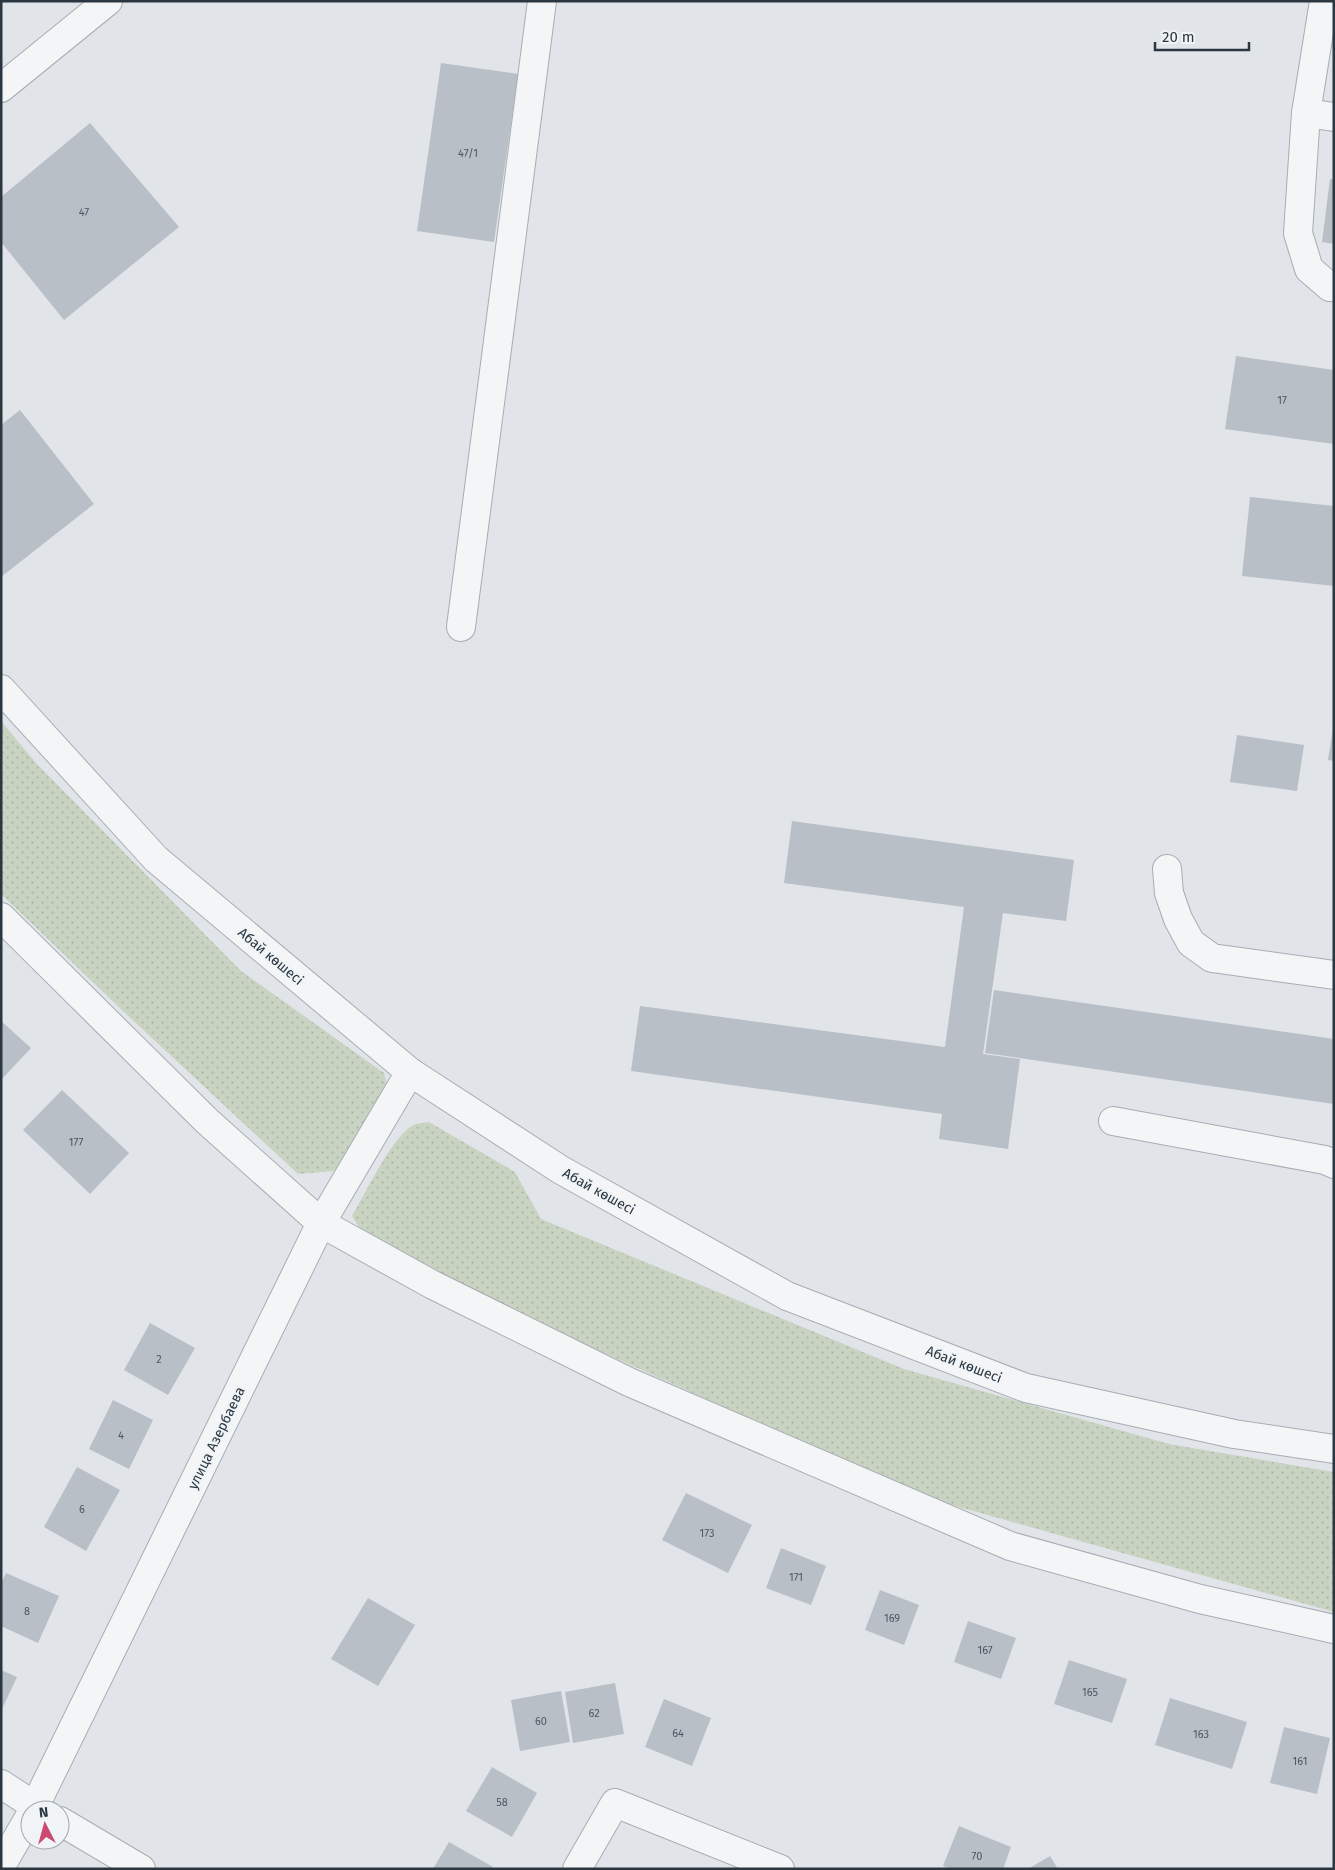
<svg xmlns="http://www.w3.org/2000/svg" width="1335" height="1870" font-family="'Fira Sans',sans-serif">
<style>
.grass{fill:url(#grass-dots)}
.building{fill:#b8bfc6}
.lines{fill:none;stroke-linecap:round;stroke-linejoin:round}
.minor-casing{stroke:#a6adb3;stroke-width:30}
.minor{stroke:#f3f5f7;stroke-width:28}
.labels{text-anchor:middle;stroke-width:4;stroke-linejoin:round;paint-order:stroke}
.number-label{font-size:11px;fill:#4e5862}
.street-label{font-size:14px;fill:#2a3640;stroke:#f0f4f7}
</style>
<defs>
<pattern id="grass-dots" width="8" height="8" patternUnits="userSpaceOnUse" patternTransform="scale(1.25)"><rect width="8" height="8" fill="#c9d3c2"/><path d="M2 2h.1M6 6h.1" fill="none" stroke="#adb6a8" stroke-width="1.8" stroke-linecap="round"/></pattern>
</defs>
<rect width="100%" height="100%" fill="#e1e5e9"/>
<g class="grass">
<polygon points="1,721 36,763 241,971 384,1073 388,1089 354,1153 333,1171 298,1174 124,1012 1,894"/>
<path d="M429 1122 515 1172 541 1219 904 1369 1169 1444 1334 1472V1612L930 1499 519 1315 368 1242 352 1216C365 1195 393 1134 414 1125 418 1123 425 1123 429 1122Z"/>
</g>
<g class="building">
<polygon points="441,63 518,74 494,242 417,231"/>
<polygon points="90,123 179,227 64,320 1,242 1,197"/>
<polygon points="1330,179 1334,179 1334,244 1322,242"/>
<polygon points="1236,356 1334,370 1334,444 1225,429"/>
<polygon points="20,410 94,504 1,577 1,425"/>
<polygon points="1250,497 1334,506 1334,586 1242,576"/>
<polygon points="1333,729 1334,729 1334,761 1328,760"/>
<polygon points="1237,735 1304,745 1297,791 1230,782"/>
<polygon points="792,821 1074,860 1066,921 1003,913 983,1054 1020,1059 1008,1149 939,1139 942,1114 631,1071 640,1006 945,1047 964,907 784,883"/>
<polygon points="994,990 1334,1039 1334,1104 985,1053"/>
<polygon points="1,1021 31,1048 1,1080"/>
<polygon points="62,1090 129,1153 90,1194 23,1130"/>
<polygon points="150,1323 195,1348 168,1395 124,1370"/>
<polygon points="113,1400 153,1420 129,1469 89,1449"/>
<polygon points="77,1467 120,1490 86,1551 44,1527"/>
<polygon points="686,1493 752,1525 728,1573 662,1540"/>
<polygon points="781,1548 826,1566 811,1605 766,1588"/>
<polygon points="6,1573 59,1596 38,1643 1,1626 1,1584"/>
<polygon points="880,1590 919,1605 904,1645 865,1630"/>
<polygon points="368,1598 415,1625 378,1686 331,1659"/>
<polygon points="968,1621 1016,1638 1001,1679 954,1662"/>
<polygon points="1069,1660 1127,1679 1112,1723 1054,1704"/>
<polygon points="1,1670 17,1677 1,1711"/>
<polygon points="615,1683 624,1734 573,1743 565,1692"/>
<polygon points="561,1691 570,1742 520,1751 511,1700"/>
<polygon points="1170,1698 1247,1722 1232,1769 1155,1745"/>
<polygon points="664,1699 711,1718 692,1766 645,1747"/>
<polygon points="1284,1727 1330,1738 1317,1794 1270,1783"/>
<polygon points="492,1767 537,1793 512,1837 466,1811"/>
<polygon points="959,1826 1011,1847 1003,1869 951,1869 943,1866"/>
<polygon points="449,1842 493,1867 492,1869 433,1869"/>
<polygon points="1050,1856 1058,1869 1028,1869"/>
</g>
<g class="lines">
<defs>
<g id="minor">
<polyline points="1324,1 1306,113 1298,233 1309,269 1330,287 1334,287"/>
<polyline points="1,88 108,1"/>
<polyline points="1306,113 1334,117"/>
<polyline points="461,627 542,1"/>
<polyline points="1,689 156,859 410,1072 561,1170 787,1296 1026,1388 1234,1434 1334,1449"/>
<polyline points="1167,869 1169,893 1178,919 1191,943 1212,958 1334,975"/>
<polyline points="1,917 207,1121 321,1223 433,1285 629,1382 1010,1546 1200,1599 1334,1629"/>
<polyline points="1113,1121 1325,1160 1334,1164"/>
<polyline points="1,1784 41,1810"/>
<polyline points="33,1810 321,1223 410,1072"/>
<polyline points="60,1821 141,1869"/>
<polyline points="1,1866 30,1816"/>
<polyline points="577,1869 615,1803 780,1869"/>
</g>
</defs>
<use href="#minor" class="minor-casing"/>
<use href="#minor" class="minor"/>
</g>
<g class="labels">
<g class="number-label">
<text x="468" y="157">47/1</text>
<text x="84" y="216">47</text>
<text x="1282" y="404">17</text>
<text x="76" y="1146">177</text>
<text x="159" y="1363">2</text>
<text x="121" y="1439">4</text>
<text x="82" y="1513">6</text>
<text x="707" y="1537">173</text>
<text x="796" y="1581">171</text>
<text x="27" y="1615">8</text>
<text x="892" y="1622">169</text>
<text x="985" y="1654">167</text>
<text x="1090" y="1696">165</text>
<text x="594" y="1717">62</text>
<text x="541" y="1725">60</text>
<text x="678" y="1737">64</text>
<text x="1201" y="1738">163</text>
<text x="1300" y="1765">161</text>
<text x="502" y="1806">58</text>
<text x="977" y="1860">70</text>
</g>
<g class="street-label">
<text transform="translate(271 956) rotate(40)" y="5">Абай көшесі</text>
<text transform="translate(599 1191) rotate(29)" y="5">Абай көшесі</text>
<text transform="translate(964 1364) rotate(21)" y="5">Абай көшесі</text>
<text transform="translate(216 1438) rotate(-64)" y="5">улица Азербаева</text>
</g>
</g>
<rect width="1335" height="1870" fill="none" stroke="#2a3640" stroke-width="5"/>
<g transform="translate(45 1825) rotate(354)"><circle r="24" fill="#f0f4f7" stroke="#a1a8ae"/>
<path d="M0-4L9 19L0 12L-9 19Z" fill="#ca4a72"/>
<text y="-8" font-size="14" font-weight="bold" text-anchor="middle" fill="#2a3640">N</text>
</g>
<path d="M1155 42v8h94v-8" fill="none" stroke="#2a3640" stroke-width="2.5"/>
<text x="1162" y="42" font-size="15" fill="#2a3640" stroke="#f0f4f7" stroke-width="4" paint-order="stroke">20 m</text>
</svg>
